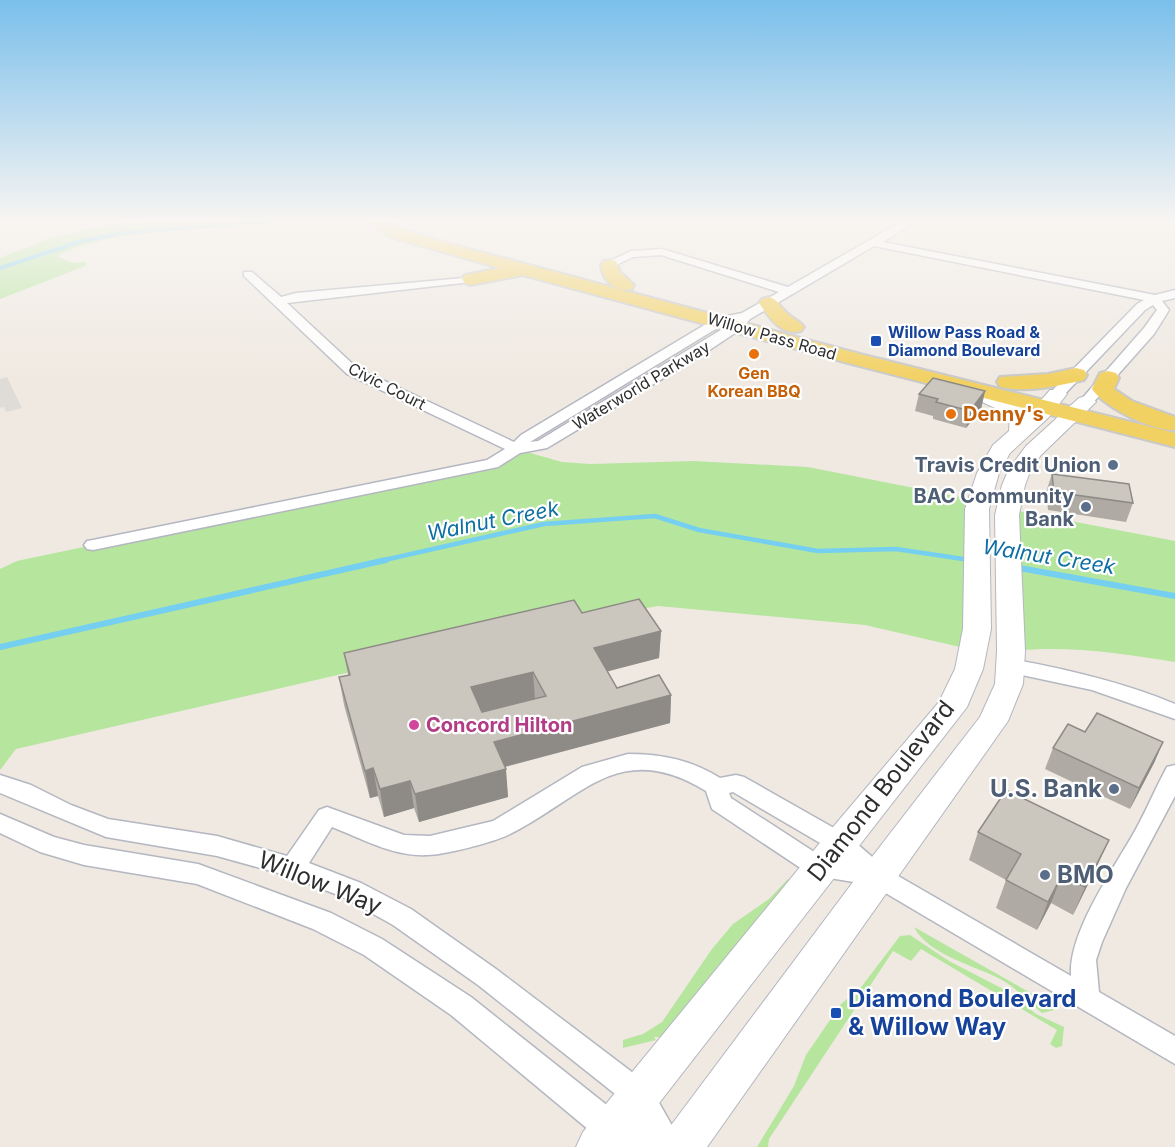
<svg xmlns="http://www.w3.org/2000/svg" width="1175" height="1147" font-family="Inter,sans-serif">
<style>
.green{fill:#b6e59e}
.plaza{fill:#dfdcd8}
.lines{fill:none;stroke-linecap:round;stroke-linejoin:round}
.stream-far2{stroke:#75cff0;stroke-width:4}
.stream-far1{stroke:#75cff0;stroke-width:4.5}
.stream{stroke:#75cff0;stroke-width:6}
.street-casing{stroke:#b4b7c1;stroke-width:3}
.secondary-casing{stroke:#b4b7c1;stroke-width:2}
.primary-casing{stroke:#c9c9c9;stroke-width:4}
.street{fill:#fff;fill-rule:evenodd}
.secondary{fill:#fff;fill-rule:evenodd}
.primary{fill:#f2d163;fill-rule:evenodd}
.wall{fill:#afaba4}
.shaded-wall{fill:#8e8b86}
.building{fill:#cbc7bf;stroke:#8e8b86;stroke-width:1.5;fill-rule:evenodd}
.transit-dot{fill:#1a4fb4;stroke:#fff;stroke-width:2}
.food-dot{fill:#e8710a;stroke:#fff;stroke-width:2}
.service-dot{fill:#5c6f8a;stroke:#fff;stroke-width:2}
.hotel-dot{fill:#d1479c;stroke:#fff;stroke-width:2}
.labels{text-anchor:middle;stroke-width:4.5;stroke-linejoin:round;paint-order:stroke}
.far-transit-label{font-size:16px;font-weight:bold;fill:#164399;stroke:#fff;text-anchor:start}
.far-street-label{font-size:16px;fill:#2e2e2e;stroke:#fff}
.far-food-label{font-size:16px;font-weight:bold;fill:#c56008;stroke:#fff}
.food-label{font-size:20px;font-weight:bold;fill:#c56008;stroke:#fff;text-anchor:start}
.service-label{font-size:20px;font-weight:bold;fill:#4e5e75;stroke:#fff;text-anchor:end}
.hotel-label{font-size:20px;font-weight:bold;fill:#b23c85;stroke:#fff;text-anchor:start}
.water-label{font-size:21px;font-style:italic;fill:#0d6fa3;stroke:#fff}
.near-service-label{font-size:24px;font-weight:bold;fill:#4e5e75;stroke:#fff;text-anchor:end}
.near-street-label{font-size:24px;fill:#2e2e2e;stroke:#fff}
.near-transit-label{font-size:24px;font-weight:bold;fill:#164399;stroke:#fff;text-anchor:start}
</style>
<rect width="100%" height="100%" fill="#efe9e1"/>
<g class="green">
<path d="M146 219 232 222 261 219 258 223C200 231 107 229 57 256L72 263 86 262 85 266 0 299V258L53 237 109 225 150 220Z"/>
<polygon points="516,449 562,462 590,464 693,461 808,467 980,501 973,650 865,625 658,606 541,628 16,749 0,770 0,569 17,561 93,545 466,471"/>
<path d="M1008 509 1175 541V662C1121 653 1066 645 1011 651Z"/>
<polygon points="788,879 791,881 680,1018 677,1016 674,1020 676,1022 660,1037 654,1037 656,1040 623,1048 623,1040 643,1034 662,1022 712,949 733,924 769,899"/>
<path d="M914 927 1036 996 1054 1010 1042 1013C1029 1002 1016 988 1002 980 975 965 929 956 914 927Z"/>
<polygon points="910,935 949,961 1007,991 1036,1014 1064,1027 1062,1046 1056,1048 1050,1044 1057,1030 921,949 911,961 893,951 769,1139 768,1147 757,1147 794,1086 806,1055 841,1004 862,986 900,936"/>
</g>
<polygon class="plaza" points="7,377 22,408 6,412 4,407 0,408 0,379"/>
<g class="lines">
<polyline class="stream-far2" points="0,268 82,241 123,233 293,219"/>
<polyline class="stream-far1" points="380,561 544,524 655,516 699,530 818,551 896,549 970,560"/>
<g class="stream">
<polyline points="968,560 970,560"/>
<polyline points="1014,567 1175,596"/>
<polyline points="0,647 386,560"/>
</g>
<defs>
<g id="street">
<path d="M906 219H919L883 242 1155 295 1175 290V298L1162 301 1169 310 1154 334 1091 405 1086 406 1079 402 1144 328 1157 310 1153 305 1145 310 1062 397 1057 398 1050 394 1052 391 1137 304 1144 300 874 246 750 319 741 329 702 355 547 448 520 453 498 467 93 550 87 549 84 545 87 541 93 540 487 460 505 449 347 374 244 276V272H252L281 297 296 293 475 277V281L471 282 287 303 357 368 514 442 521 435 706 324 717 318 742 313 779 292 661 255 633 257 610 268 606 267V263L631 251 662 249 788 287ZM734 322 538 441 530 442 714 330Z"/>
<path d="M1010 659C1066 669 1122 682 1175 704V719L1092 690 1003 671 1000 666 1003 661Z"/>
<path d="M628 754C662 754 691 760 720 778L736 775 744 777 848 836 886 869 1071 976C1068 932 1115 867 1136 829 1147 809 1156 787 1167 767L1175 765V796L1126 888 1102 942 1096 960 1099 992 1175 1036V1064L872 885 811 875 712 809 706 791C618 737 582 799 508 835 494 842 444 855 428 855 394 857 363 839 332 827L309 863 361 883 411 909 496 969 649 1085 684 1147H618L601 1140 451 1015 364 955 313 929 197 884 84 865 40 852 0 833V814L54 837 84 845 198 864 331 913 382 939 471 997 623 1118 640 1126 629 1105 478 985 393 925 343 897 289 876 217 856 106 837 0 793V775L31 785 71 805 108 819 217 836 287 856 319 810 327 807 404 835 430 836 493 821 582 767ZM733 792 832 850 844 861 825 859 731 798 729 793Z"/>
</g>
<g id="secondary">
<polygon points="967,382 1018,404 1029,414 1050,390 1064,390 1067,394 1048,418 1010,453 999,473 989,509 991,629 983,669 967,707 625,1147 576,1147 583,1132 828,833 939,702 955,669 963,629 965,509 977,473 993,445 1009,431 1010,417 1004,412 960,392 957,388 960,384"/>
<polygon points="1086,396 1093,398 1096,402 1041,455 1031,469 1025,485 1019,515 1025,651 1023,684 1008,721 707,1147 659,1147 666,1132 865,866 980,717 995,684 997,651 995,515 1002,485 1009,469 1026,446 1079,398"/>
</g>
<g id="primary">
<polygon points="365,219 385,219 402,229 436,240 860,354 1175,433 1175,447 848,363 523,275 471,285 465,283 462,279 465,275 500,268 390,237"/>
<path d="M610 260 616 261 620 272 634 285 632 289C616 293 602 280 601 265L604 261Z"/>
<path d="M769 297C779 300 780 308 788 314 793 319 800 321 804 327L801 331C781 336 769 317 759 303L762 299Z"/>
<path d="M1076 368 1084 370 1087 375 1084 380C1058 386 1027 393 1000 387L997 382 1000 377 1048 374Z"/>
<path d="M1108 371 1116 373 1119 378 1114 389 1132 401 1175 417V430C1153 432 1104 407 1092 389L1100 373Z"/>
</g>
</defs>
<use href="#street" class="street-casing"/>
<use href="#secondary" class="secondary-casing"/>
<use href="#primary" class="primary-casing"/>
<use href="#street" class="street"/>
<use href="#secondary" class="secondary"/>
<use href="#primary" class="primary"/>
</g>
<g class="wall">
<polygon points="985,391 981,409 966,428 933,419 933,416 915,411 919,394"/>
<polygon points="1052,474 1133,503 1126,522 1048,510 1046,492"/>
<polygon points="582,613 661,631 659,658 607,671 617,688 671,695 670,723 505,767 508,797 419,822 414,808 384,817 378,796 370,798 344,705 339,677 348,675 344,653"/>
<polygon points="1085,732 1163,742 1154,763 1130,809 1045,769 1053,748"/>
<polygon points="978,832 1109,840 1096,868 1073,915 1051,903 1037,930 996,908 1006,880 969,860"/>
</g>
<g class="shaded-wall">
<polygon points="985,391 981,409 966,428 970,411"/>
<polygon points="661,631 659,658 594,675 594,648"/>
<polygon points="533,672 535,699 474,714 471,687"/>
<polygon points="671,695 670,723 496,769 494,742"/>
<polygon points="1163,742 1154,763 1130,809 1139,788"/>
<polygon points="373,768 378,796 370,798 365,771"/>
<polygon points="506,769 508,797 419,822 415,794"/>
<polygon points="410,781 414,808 384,817 380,789"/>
<polygon points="1109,840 1096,868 1073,915 1085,887"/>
<polygon points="1062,875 1051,903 1037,930 1048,902"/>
</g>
<g class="building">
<polygon points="933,378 985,391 970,411 936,402 938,399 919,394"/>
<polygon points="1052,474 1129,484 1133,503 1054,492"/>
<path d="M639 599 661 631 594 648 617 688 659 675 671 695 494 742 506 769 415 794 410 781 380 789 373 768 365 771 339 677 350 675 344 653 574 600 582 613ZM533 672 546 696 482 712 471 687Z"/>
<polygon points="1097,713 1163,742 1139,788 1053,748 1068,724 1085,732"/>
<polygon points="1006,790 1109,840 1085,887 1062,875 1048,902 1006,880 1021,854 978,832"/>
</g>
<linearGradient id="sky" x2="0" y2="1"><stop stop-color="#7abfeb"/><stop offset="0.58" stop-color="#f8f5f2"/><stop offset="1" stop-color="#f8f5f2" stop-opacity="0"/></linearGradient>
<rect width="1175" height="380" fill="url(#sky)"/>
<g class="transit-dot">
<rect x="870" y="335" width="12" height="12" rx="3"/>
<rect x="830" y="1007" width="12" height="12" rx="3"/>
</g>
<g class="food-dot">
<circle cx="754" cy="354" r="6"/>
<circle cx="951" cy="414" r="6"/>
</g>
<g class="service-dot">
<circle cx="1113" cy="465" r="6"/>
<circle cx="1086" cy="507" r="6"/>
<circle cx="1114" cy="789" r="6"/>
<circle cx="1045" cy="875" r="6"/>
</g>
<circle class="hotel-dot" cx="414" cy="725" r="6"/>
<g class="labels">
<g class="far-transit-label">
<text x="888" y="338">Willow Pass Road &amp;<tspan x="888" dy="18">Diamond Boulevard</tspan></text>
</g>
<g class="far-street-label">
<text transform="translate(772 336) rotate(16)" y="6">Willow Pass Road</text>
<text transform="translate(641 385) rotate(-31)" y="6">Waterworld Parkway</text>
<text transform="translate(387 386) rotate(27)" y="6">Civic Court</text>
</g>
<g class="far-food-label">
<text x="754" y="379">Gen<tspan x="754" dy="18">Korean BBQ</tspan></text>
</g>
<g class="food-label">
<text x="963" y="421">Denny's</text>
</g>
<g class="service-label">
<text x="1101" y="472">Travis Credit Union</text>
<text x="1074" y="503">BAC Community<tspan x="1074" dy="23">Bank</tspan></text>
</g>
<g class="hotel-label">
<text x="426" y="732">Concord Hilton</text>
</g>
<g class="water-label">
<text transform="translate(493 521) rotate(-11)" y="7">Walnut Creek</text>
<text transform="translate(1049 557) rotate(9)" y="7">Walnut Creek</text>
</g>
<g class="near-service-label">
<text x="1102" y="797">U.S. Bank</text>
<text x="1057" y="883" text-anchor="start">BMO</text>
</g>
<g class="near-street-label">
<text transform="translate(881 791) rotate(-52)" y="8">Diamond Boulevard</text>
<text transform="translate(320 883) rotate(22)" y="8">Willow Way</text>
</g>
<g class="near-transit-label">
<text x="848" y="1007">Diamond Boulevard<tspan x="848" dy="28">&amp; Willow Way</tspan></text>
</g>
</g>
</svg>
